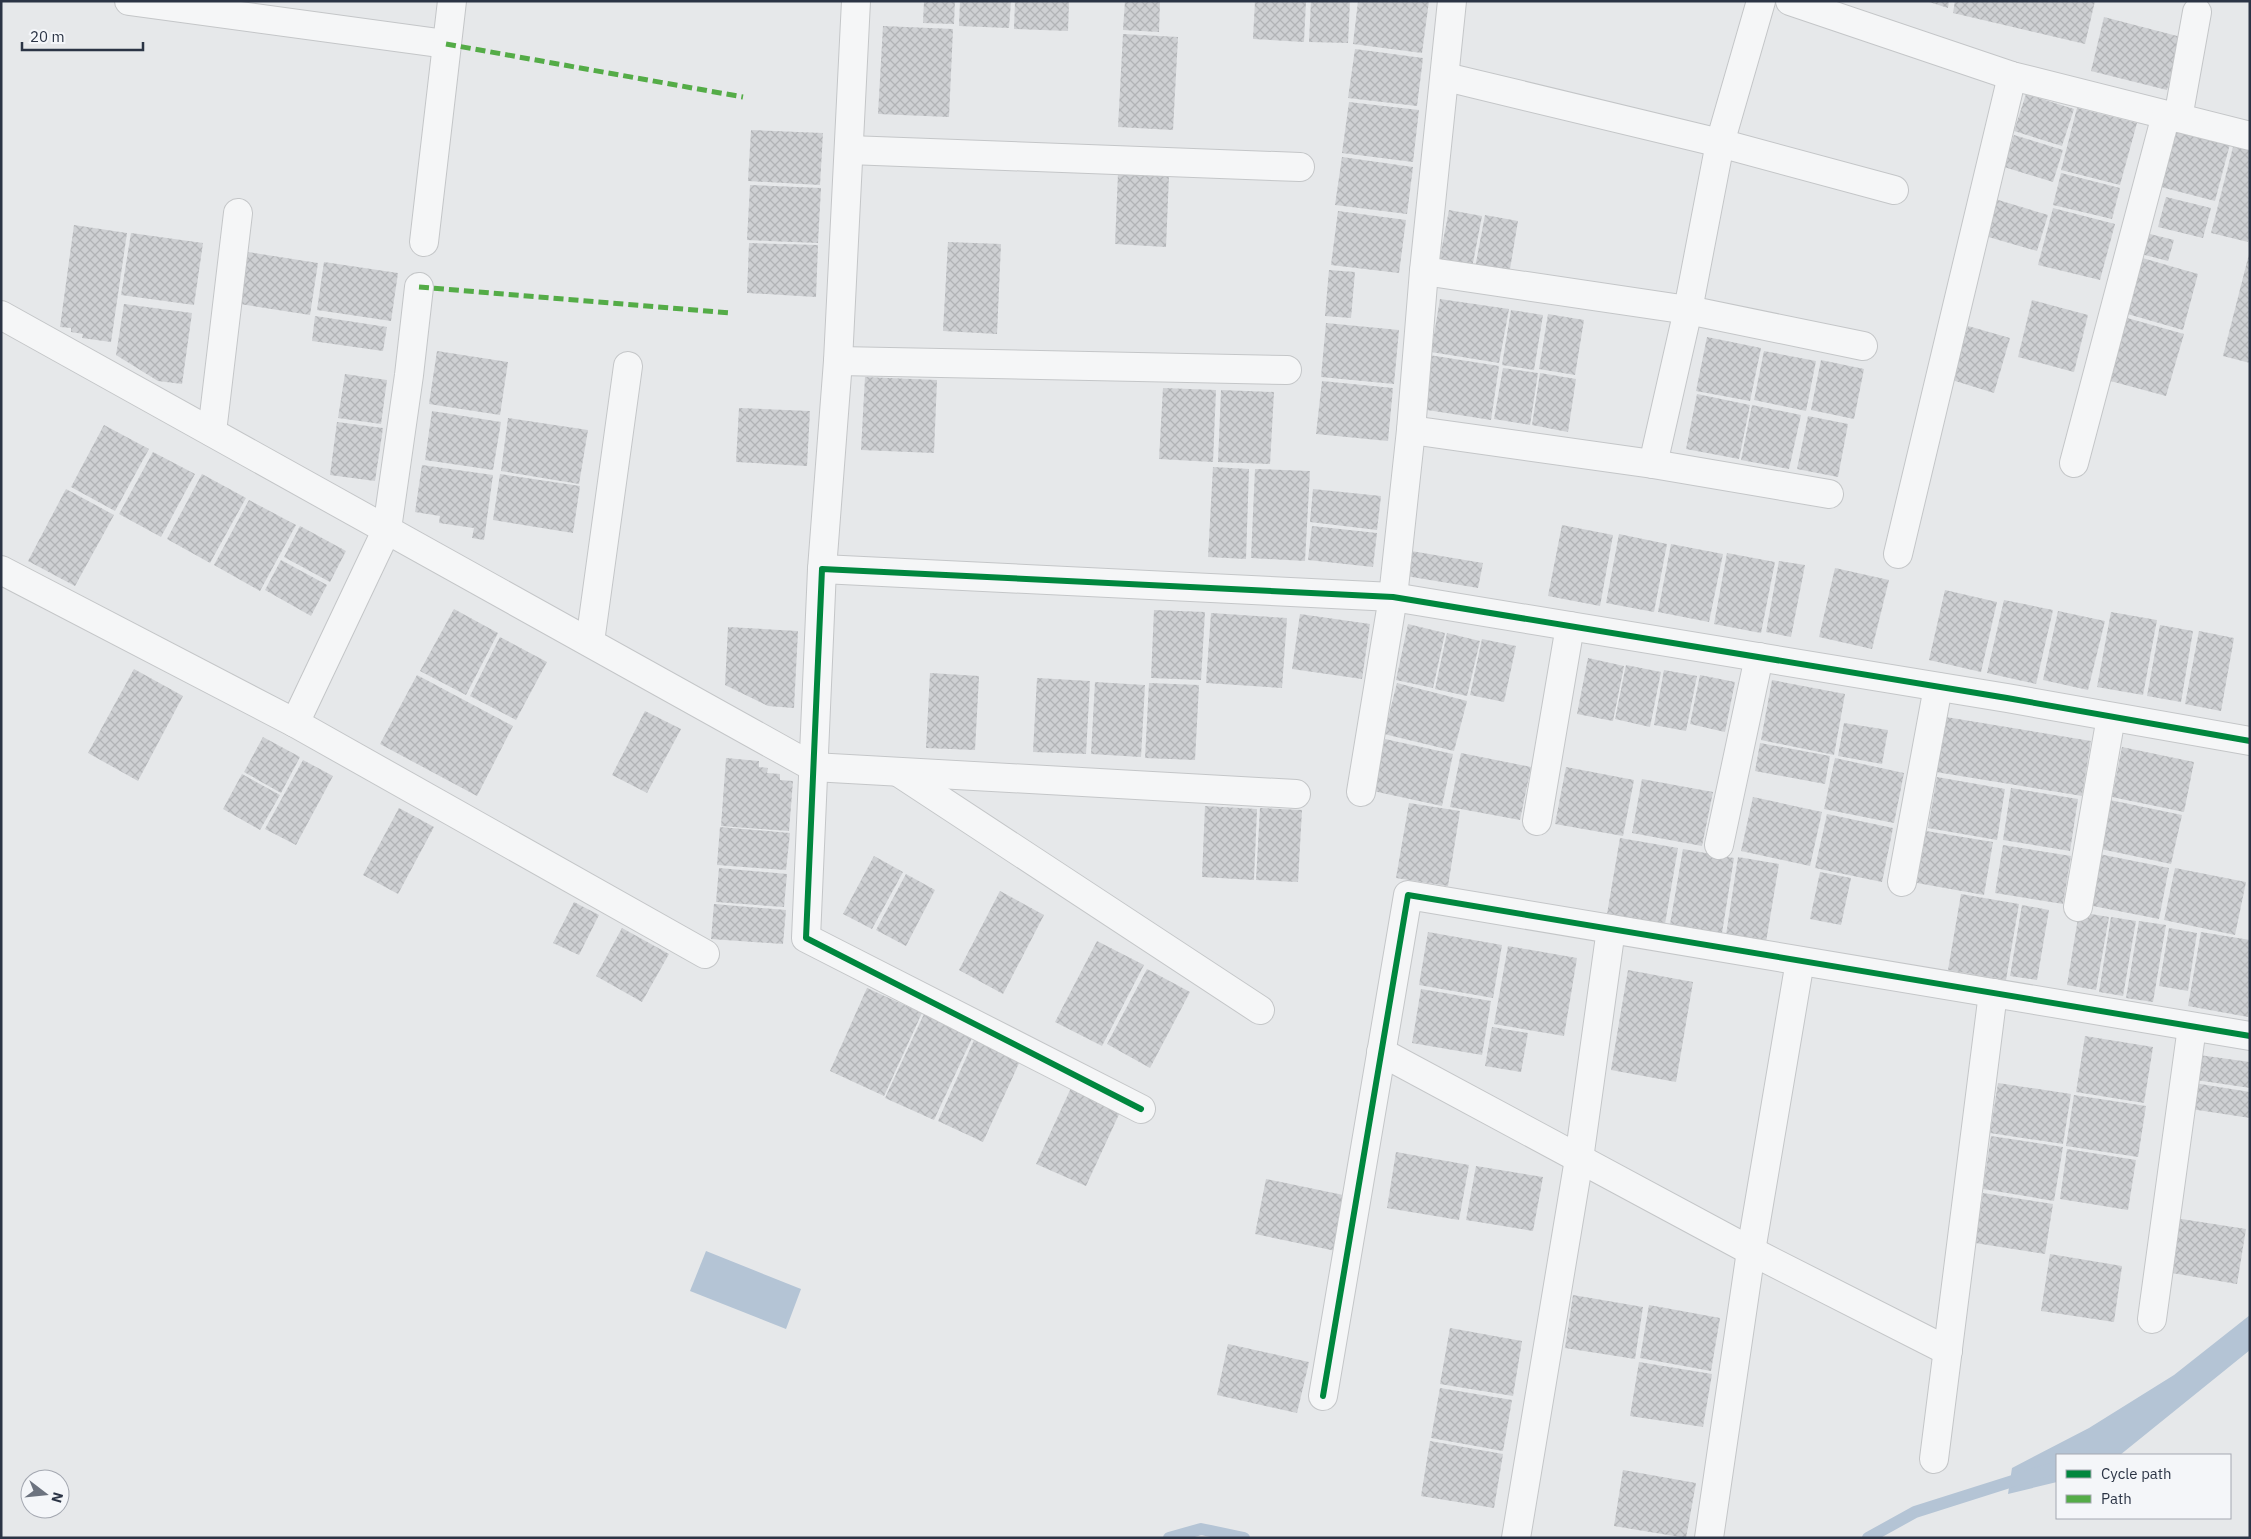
<svg xmlns="http://www.w3.org/2000/svg" width="2251" height="1539" font-family="'IBM Plex Sans',sans-serif">
<style>
.water{fill:#b4c4d5}
.lines{fill:none;stroke-linecap:round;stroke-linejoin:round}
.stream{stroke:#b4c4d5;stroke-width:12}
.building{fill:url(#building-cross-hatch)}
.minor-casing{stroke:#c4c6c8;stroke-width:30}
.minor{stroke:#f5f6f7;stroke-width:28}
.quiet{stroke:#54ac47;stroke-width:5;stroke-dasharray:10 5;stroke-linecap:butt}
.cycleway-casing{stroke:#f4f6f9;stroke-width:9}
.cycleway{stroke:#00873e;stroke-width:6}
</style>
<defs>
<pattern id="building-cross-hatch" width="8" height="8" patternUnits="userSpaceOnUse" patternTransform="scale(1.25)"><rect width="8" height="8" fill="#ced0d3"/><path d="M0 0l8 8M0 8l8-8" fill="none" stroke="#b1b3b6"/></pattern>
</defs>
<rect width="100%" height="100%" fill="#e6e8ea"/>
<g class="water">
<polygon points="706,1251 801,1289 786,1329 690,1291"/>
<polygon points="2250,1315 2250,1350 2120,1455 2057,1455 2057,1482 2008,1494 2012,1468 2089,1428 2174,1375"/>
</g>
<g class="lines">
<g class="stream">
<polyline points="1169,1538 1201,1529 1244,1538"/>
<polyline points="1868,1538 1915,1512 2057,1467"/>
</g>
</g>
<g class="building">
<polygon points="924,1 955,1 954,24 923,23"/>
<polygon points="960,1 1011,1 1009,28 959,26"/>
<polygon points="1015,1 1069,1 1068,31 1014,29"/>
<polygon points="1125,1 1160,1 1159,32 1123,30"/>
<polygon points="1255,1 1306,1 1304,42 1253,39"/>
<polygon points="1311,1 1350,1 1348,43 1309,42"/>
<polygon points="1358,1 1429,1 1422,53 1353,44"/>
<polygon points="1926,1 1949,1 1948,8"/>
<polygon points="1955,1 2095,1 2085,44 1953,13"/>
<polygon points="2104,17 2181,37 2167,90 2091,71"/>
<polygon points="883,26 953,29 949,117 878,114"/>
<polygon points="1123,34 1178,37 1173,130 1118,127"/>
<polygon points="1355,49 1423,58 1417,106 1348,98"/>
<polygon points="2026,94 2074,109 2062,146 2014,131"/>
<polygon points="1349,102 1419,110 1413,162 1342,153"/>
<polygon points="2077,108 2137,123 2120,185 2061,170"/>
<polygon points="2171,129 2230,144 2215,201 2157,186"/>
<polygon points="751,130 823,133 820,185 748,181"/>
<polygon points="2014,135 2063,150 2053,182 2004,167"/>
<polygon points="2234,143 2250,147 2250,234 2248,242 2211,233"/>
<polygon points="1342,157 1413,167 1407,214 1335,205"/>
<polygon points="1118,173 1169,175 1166,247 1115,244"/>
<polygon points="2061,173 2120,188 2112,219 2053,205"/>
<polygon points="750,185 821,188 818,243 747,240"/>
<polygon points="2166,197 2211,208 2203,238 2158,227"/>
<polygon points="1995,199 2048,215 2037,251 1985,236"/>
<polygon points="2053,208 2115,224 2100,280 2038,265"/>
<polygon points="1449,210 1482,216 1472,268 1439,262"/>
<polygon points="1338,211 1406,220 1399,273 1331,265"/>
<polygon points="1485,215 1518,221 1509,275 1475,268"/>
<polygon points="74,225 127,233 111,342 82,338 83,334 71,332 71,328 60,327"/>
<polygon points="131,233 203,243 194,305 121,295"/>
<polygon points="2146,233 2174,240 2168,261 2141,254"/>
<polygon points="948,242 1001,244 997,334 943,331"/>
<polygon points="749,243 818,245 816,297 747,293"/>
<polygon points="248,252 318,263 310,315 240,304"/>
<polygon points="2249,254 2250,254 2250,363 2223,356"/>
<polygon points="2139,257 2198,274 2183,330 2124,313"/>
<polygon points="324,262 398,273 391,321 317,310"/>
<polygon points="1329,270 1355,272 1351,318 1325,316"/>
<polygon points="1440,299 1509,309 1499,363 1431,352"/>
<polygon points="2032,300 2088,315 2074,372 2018,357"/>
<polygon points="124,304 192,313 182,384 158,381 116,355"/>
<polygon points="1511,310 1543,315 1534,370 1502,365"/>
<polygon points="1548,314 1584,320 1575,375 1539,369"/>
<polygon points="315,316 387,327 383,351 312,341"/>
<polygon points="2120,316 2184,334 2166,396 2103,379"/>
<polygon points="1326,323 1399,330 1394,384 1321,377"/>
<polygon points="1968,326 2010,338 1994,393 1952,380"/>
<polygon points="1707,337 1761,348 1750,401 1696,391"/>
<polygon points="437,351 508,362 500,415 429,404"/>
<polygon points="1764,351 1816,361 1806,411 1754,400"/>
<polygon points="1429,355 1499,366 1491,420 1421,409"/>
<polygon points="1821,360 1864,369 1854,419 1811,410"/>
<polygon points="1503,368 1538,373 1530,425 1494,419"/>
<polygon points="1540,373 1576,379 1568,432 1532,425"/>
<polygon points="345,374 387,380 381,424 338,418"/>
<polygon points="865,377 937,380 934,453 861,450"/>
<polygon points="1322,381 1393,388 1388,441 1316,434"/>
<polygon points="1163,388 1216,390 1213,462 1159,459"/>
<polygon points="1221,390 1274,392 1270,464 1218,462"/>
<polygon points="1697,394 1750,405 1739,459 1686,449"/>
<polygon points="1752,405 1801,415 1789,469 1741,460"/>
<polygon points="739,408 810,411 807,466 736,462"/>
<polygon points="432,411 501,422 493,470 425,460"/>
<polygon points="1808,416 1848,424 1838,477 1797,469"/>
<polygon points="508,418 588,430 579,484 501,471"/>
<polygon points="337,422 383,428 375,481 330,475"/>
<polygon points="104,425 149,449 115,511 71,487"/>
<polygon points="153,452 195,474 161,537 119,514"/>
<polygon points="422,465 493,475 484,540 472,538 474,528 439,523 440,516 415,512"/>
<polygon points="1213,467 1249,469 1246,559 1208,557"/>
<polygon points="1255,469 1310,471 1305,561 1251,558"/>
<polygon points="202,474 246,498 210,563 167,539"/>
<polygon points="500,474 580,486 573,533 493,520"/>
<polygon points="66,489 114,515 75,586 28,561"/>
<polygon points="1313,489 1381,496 1377,530 1310,522"/>
<polygon points="249,500 296,525 260,591 214,565"/>
<polygon points="1562,525 1613,535 1600,606 1548,596"/>
<polygon points="300,526 346,551 330,582 284,557"/>
<polygon points="1312,526 1377,533 1373,567 1308,560"/>
<polygon points="1619,534 1667,544 1654,612 1606,603"/>
<polygon points="1671,544 1723,554 1709,622 1658,612"/>
<polygon points="1411,551 1483,563 1478,588 1406,576"/>
<polygon points="1727,553 1775,562 1761,633 1714,624"/>
<polygon points="281,560 327,585 311,616 265,590"/>
<polygon points="1779,561 1805,565 1791,637 1766,632"/>
<polygon points="1835,568 1889,580 1872,649 1819,637"/>
<polygon points="1945,590 1997,602 1981,672 1929,660"/>
<polygon points="2004,600 2053,610 2036,684 1987,673"/>
<polygon points="454,609 498,633 466,695 420,671"/>
<polygon points="1154,610 1205,612 1201,680 1151,678"/>
<polygon points="2058,611 2105,621 2088,690 2043,680"/>
<polygon points="2111,612 2157,620 2143,695 2097,687"/>
<polygon points="1211,613 1287,618 1282,688 1206,683"/>
<polygon points="1300,614 1370,624 1362,679 1292,669"/>
<polygon points="1408,624 1445,633 1433,688 1396,680"/>
<polygon points="2160,625 2193,631 2181,702 2147,696"/>
<polygon points="728,627 798,631 794,708 768,706 725,685"/>
<polygon points="2199,631 2234,638 2221,711 2185,704"/>
<polygon points="1447,633 1480,641 1467,696 1435,689"/>
<polygon points="500,637 547,662 516,720 470,696"/>
<polygon points="1482,639 1516,646 1504,702 1470,695"/>
<polygon points="1588,658 1624,666 1613,721 1577,714"/>
<polygon points="1626,665 1661,672 1650,727 1615,719"/>
<polygon points="134,669 183,696 138,781 88,753"/>
<polygon points="1664,670 1697,676 1686,731 1654,725"/>
<polygon points="930,673 979,676 975,750 926,748"/>
<polygon points="417,675 513,726 477,796 380,744"/>
<polygon points="1700,675 1735,682 1725,732 1690,724"/>
<polygon points="1037,678 1090,681 1086,754 1033,752"/>
<polygon points="1772,680 1845,694 1834,755 1761,740"/>
<polygon points="1095,682 1145,685 1141,757 1091,754"/>
<polygon points="1149,683 1199,685 1195,760 1145,758"/>
<polygon points="1397,683 1467,701 1454,751 1384,734"/>
<polygon points="645,711 681,729 647,793 612,775"/>
<polygon points="1946,717 2091,741 2082,796 1936,772"/>
<polygon points="1844,723 1888,730 1882,764 1838,756"/>
<polygon points="263,737 300,757 281,793 244,772"/>
<polygon points="1385,739 1453,754 1442,806 1373,791"/>
<polygon points="1760,743 1830,756 1825,784 1755,771"/>
<polygon points="2122,747 2194,762 2184,812 2112,797"/>
<polygon points="1461,753 1531,767 1520,820 1450,807"/>
<polygon points="726,758 759,761 759,767 768,768 767,773 780,774 780,780 793,781 789,831 721,826"/>
<polygon points="1835,758 1904,773 1894,823 1824,809"/>
<polygon points="303,760 333,776 296,845 265,829"/>
<polygon points="1566,767 1634,780 1623,836 1555,824"/>
<polygon points="242,774 280,795 260,830 223,809"/>
<polygon points="1937,777 2005,789 1997,840 1928,828"/>
<polygon points="1642,779 1713,792 1702,846 1632,833"/>
<polygon points="2011,788 2078,799 2070,851 2003,840"/>
<polygon points="1753,797 1822,812 1810,866 1741,851"/>
<polygon points="2110,800 2182,815 2171,864 2101,849"/>
<polygon points="1409,803 1460,811 1448,886 1396,878"/>
<polygon points="1205,806 1257,809 1254,880 1202,877"/>
<polygon points="399,808 434,827 398,894 363,875"/>
<polygon points="1260,808 1302,810 1298,882 1256,880"/>
<polygon points="1827,814 1893,828 1882,882 1815,868"/>
<polygon points="720,827 790,833 786,870 717,865"/>
<polygon points="1926,831 1993,842 1984,895 1917,883"/>
<polygon points="1620,838 1678,848 1665,924 1607,914"/>
<polygon points="2003,845 2071,856 2063,904 1995,893"/>
<polygon points="1683,849 1734,858 1722,933 1670,924"/>
<polygon points="2099,854 2169,868 2159,919 2088,905"/>
<polygon points="874,856 903,872 872,929 843,914"/>
<polygon points="1738,857 1779,864 1766,942 1726,935"/>
<polygon points="719,868 787,874 784,907 716,902"/>
<polygon points="2175,868 2246,882 2235,935 2164,920"/>
<polygon points="1820,872 1851,878 1841,925 1810,919"/>
<polygon points="906,874 935,890 906,946 876,930"/>
<polygon points="1000,891 1044,915 1003,994 959,970"/>
<polygon points="1961,894 2019,904 2006,980 1948,970"/>
<polygon points="574,902 599,915 579,955 553,943"/>
<polygon points="714,904 786,910 783,944 711,939"/>
<polygon points="2022,905 2049,910 2037,980 2010,976"/>
<polygon points="2079,912 2109,917 2096,990 2067,985"/>
<polygon points="2111,917 2136,921 2123,996 2099,992"/>
<polygon points="2139,921 2166,925 2153,1002 2126,998"/>
<polygon points="622,928 669,954 642,1002 596,976"/>
<polygon points="2169,928 2197,933 2188,991 2159,986"/>
<polygon points="1428,932 1502,945 1493,998 1419,985"/>
<polygon points="2201,932 2250,940 2248,1017 2188,1006"/>
<polygon points="1097,941 1144,965 1102,1046 1055,1022"/>
<polygon points="1508,946 1577,958 1564,1036 1494,1024"/>
<polygon points="1147,969 1190,992 1150,1068 1107,1044"/>
<polygon points="1628,970 1693,982 1676,1082 1611,1070"/>
<polygon points="867,988 922,1013 884,1096 830,1071"/>
<polygon points="1421,989 1491,1001 1482,1055 1412,1043"/>
<polygon points="924,1014 973,1036 934,1120 885,1098"/>
<polygon points="1492,1027 1528,1033 1521,1072 1485,1066"/>
<polygon points="2085,1036 2153,1047 2144,1103 2076,1092"/>
<polygon points="974,1040 1020,1061 983,1142 938,1121"/>
<polygon points="2199,1055 2250,1062 2250,1088 2196,1080"/>
<polygon points="1998,1083 2071,1094 2063,1144 1990,1133"/>
<polygon points="2194,1083 2250,1092 2250,1118 2191,1109"/>
<polygon points="1071,1088 1121,1110 1086,1186 1036,1164"/>
<polygon points="2074,1095 2146,1106 2138,1157 2066,1146"/>
<polygon points="1991,1136 2063,1147 2054,1201 1983,1189"/>
<polygon points="2067,1149 2136,1160 2128,1210 2060,1199"/>
<polygon points="1396,1152 1469,1165 1459,1220 1387,1208"/>
<polygon points="1476,1166 1543,1177 1533,1231 1466,1220"/>
<polygon points="1266,1179 1348,1196 1336,1251 1255,1234"/>
<polygon points="1983,1193 2053,1204 2045,1254 1975,1243"/>
<polygon points="2175,1218 2246,1229 2237,1284 2166,1272"/>
<polygon points="2050,1254 2122,1266 2114,1322 2041,1311"/>
<polygon points="1573,1295 1643,1307 1635,1359 1565,1348"/>
<polygon points="1649,1305 1720,1318 1711,1371 1640,1358"/>
<polygon points="1450,1328 1522,1341 1513,1396 1440,1384"/>
<polygon points="1228,1344 1309,1362 1297,1413 1217,1395"/>
<polygon points="1639,1362 1712,1374 1703,1427 1630,1416"/>
<polygon points="1440,1388 1512,1400 1503,1451 1431,1438"/>
<polygon points="1430,1441 1503,1454 1494,1508 1421,1496"/>
<polygon points="1623,1470 1696,1483 1686,1538 1614,1526"/>
</g>
<g class="lines">
<defs>
<g id="minor">
<polyline points="129,1 446,44"/>
<polyline points="1790,1 2012,76 2250,136"/>
<polyline points="1446,77 1720,143 1894,190"/>
<polyline points="2178,118 2197,12"/>
<polyline points="849,150 1300,167"/>
<polyline points="424,242 452,1"/>
<polyline points="1424,271 1688,310 1863,346"/>
<polyline points="1,315 813,767 1296,794"/>
<polyline points="838,361 1287,370"/>
<polyline points="1411,430 1653,464 1829,494"/>
<polyline points="212,432 238,213"/>
<polyline points="2074,463 2166,115"/>
<polyline points="1653,464 1688,310 1720,143 1761,1"/>
<polyline points="1898,554 2012,76"/>
<polyline points="822,569 838,361 856,1"/>
<polyline points="1,570 295,723 705,954"/>
<polyline points="590,642 628,366"/>
<polyline points="295,723 387,529 409,375 419,287"/>
<polyline points="898,772 1260,1010"/>
<polyline points="1361,792 1393,597 1411,430 1424,271 1452,1"/>
<polyline points="1537,821 1570,626"/>
<polyline points="1719,845 1759,657"/>
<polyline points="1902,882 1938,687"/>
<polyline points="2078,907 2111,717"/>
<polyline points="1381,1052 1751,1251 1948,1351"/>
<polyline points="1141,1109 806,938 822,569 1393,597 2007,698 2250,741"/>
<polyline points="2152,1319 2192,1027"/>
<polyline points="1323,1396 1408,895 2250,1036"/>
<polyline points="1934,1459 1993,993"/>
<polyline points="1516,1538 1579,1159 1611,929"/>
<polyline points="1709,1538 1751,1251 1800,961"/>
</g>
</defs>
<use href="#minor" class="minor-casing"/>
<use href="#minor" class="minor"/>
<g class="quiet">
<polyline points="446,44 743,97"/>
<polyline points="419,287 731,313"/>
</g>
<defs>
<g id="cycleway">
<polyline points="1141,1109 806,938 822,569 1393,597 2007,698 2250,741"/>
<polyline points="1323,1396 1408,895 2250,1036"/>
</g>
</defs>
<use href="#cycleway" class="cycleway-casing"/>
<use href="#cycleway" class="cycleway"/>
</g>
<rect width="2251" height="1539" fill="none" stroke="#2b3445" stroke-width="5"/>
<rect x="2056" y="1454" width="175" height="65" fill="#f4f6f9" stroke="#a4a8b1"/>
<rect x="2066" y="1470" width="25" height="8" fill="#00873e" stroke="#a4a8b1"/>
<text x="2101" y="1479" font-size="15" fill="#2b3445">Cycle path</text>
<rect x="2066" y="1495" width="25" height="8" fill="#54ac47" stroke="#a4a8b1"/>
<text x="2101" y="1504" font-size="15" fill="#2b3445">Path</text>
<g transform="translate(45 1494) rotate(106)"><circle r="24" fill="#f4f6f9" stroke="#a4a8b1"/>
<path d="M0-4L9 19L0 12L-9 19Z" fill="#6c737f"/>
<text y="-8" font-size="14" font-weight="bold" text-anchor="middle" fill="#2b3445">N</text>
</g>
<path d="M22 42v8h121v-8" fill="none" stroke="#2b3445" stroke-width="2.5"/>
<text x="30" y="42" font-size="15" fill="#2b3445" stroke="#f4f6f9" stroke-width="4" paint-order="stroke">20 m</text>
</svg>
